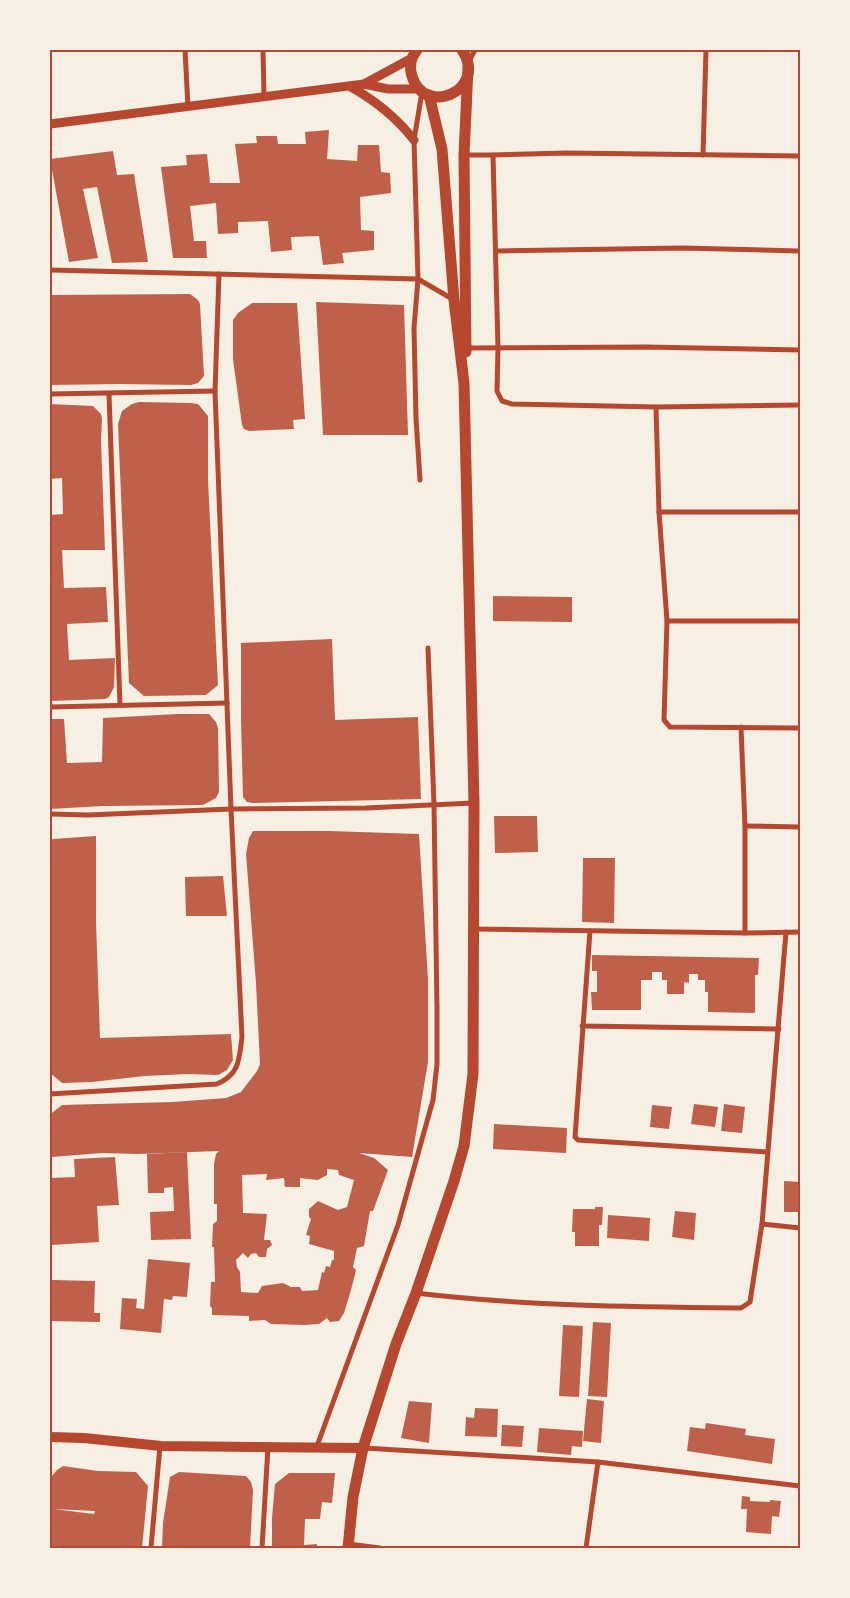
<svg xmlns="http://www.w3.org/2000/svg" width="850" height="1598" font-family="Jost,sans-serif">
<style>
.building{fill:#bf614a;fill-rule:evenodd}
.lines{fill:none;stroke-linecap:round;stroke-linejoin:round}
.minor{stroke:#b5482f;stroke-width:5}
.tertiary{stroke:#b5482f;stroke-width:9}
.secondary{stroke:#b5482f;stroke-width:10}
.primary{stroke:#b5482f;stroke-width:11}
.neatline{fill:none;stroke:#b5482f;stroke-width:2}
</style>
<rect width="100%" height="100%" fill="#f6efe4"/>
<g class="building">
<polygon points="329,130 327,159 357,161 358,145 379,145 381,172 390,173 391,193 360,197 361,230 374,231 374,250 342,253 344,263 323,265 319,236 291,237 292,250 271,252 268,221 238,222 238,233 218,234 216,203 190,206 194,241 206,241 207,258 173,258 161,167 187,165 186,155 207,154 210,183 240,183 235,144 257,143 256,136 277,136 278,144 306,144 305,132"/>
<polygon points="113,151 117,175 134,174 148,262 112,263 97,187 83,189 98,258 69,262 50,159"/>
<polygon points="190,294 198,300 200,304 204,376 198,383 191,385 120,384 50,385 50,295"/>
<polygon points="316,302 404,305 408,435 323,435"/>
<polygon points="252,303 297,303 305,419 293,420 294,429 249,431 244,429 242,425 233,359 233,320 238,313"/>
<polygon points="139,402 191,403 198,404 208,416 208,480 218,685 206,695 144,696 129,683 118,424 122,411 132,404"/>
<polygon points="50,404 93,406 101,414 102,419 101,441 105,550 62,550 64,588 106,587 108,622 67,624 69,660 115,658 114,687 109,697 105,699 50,701 50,515 63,514 62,478 50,479"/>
<polygon points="493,596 572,597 572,622 493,621"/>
<polygon points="332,639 335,720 418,717 421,799 253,803 247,802 243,797 241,721 241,643"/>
<polygon points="177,714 209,714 216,722 218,728 219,792 216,798 203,805 103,806 50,809 50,719 64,719 67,763 102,762 103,718"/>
<polygon points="494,816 537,816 538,852 495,853"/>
<path d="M253 831H329L419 834 428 979V1062L412 1157 359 1153 374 1158 388 1170 373 1211H370L364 1246 357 1248 353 1267 356 1270 351 1290 344 1313 339 1321 330 1322 327 1318 319 1324 304 1325 271 1324 265 1320 249 1321V1316L212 1315V1308L210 1306 211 1282H215L214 1247H212L213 1224 217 1221V1204H214V1164L216 1154 219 1151 138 1154 102 1153 52 1157 50 1117 52 1113 62 1105 173 1102 226 1098 241 1092 257 1071 260 1064 256 983 246 854 249 838ZM327 1169 338 1170 339 1175 354 1180 347 1207 338 1210 318 1201 309 1209V1217L311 1219 306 1235 310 1236 309 1244 334 1251V1260H332L330 1267 326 1266 324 1273 322 1272 318 1290 302 1291 300 1287H291L283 1283 262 1286 258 1293 241 1292 240 1272 237 1267 236 1260 243 1253 248 1258 251 1254 256 1253 259 1257H266L267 1249 272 1245 270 1240H264L267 1214 243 1213 242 1175 267 1174 266 1180 284 1178 285 1187H300V1178L318 1180 327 1175Z"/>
<polygon points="96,836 96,921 100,1038 231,1034 233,1060 227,1070 218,1075 189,1074 144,1076 92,1082 62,1083 50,1073 50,842 53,839"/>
<polygon points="583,858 615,858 614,923 582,922"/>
<polygon points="223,876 227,916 186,916 185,877"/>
<polygon points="592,955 759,958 758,975 755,975 755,1013 708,1012 708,992 705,992 705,980 698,980 698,974 689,974 689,983 684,982 684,994 667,994 667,980 662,980 662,972 652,972 652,980 641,980 641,1010 592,1010 591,992 597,992 597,971 592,971"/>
<polygon points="694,1104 718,1107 715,1127 691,1124"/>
<polygon points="724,1104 745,1107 742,1133 721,1131"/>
<polygon points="652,1105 672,1107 669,1129 650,1127"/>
<polygon points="494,1124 567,1128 566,1153 493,1149"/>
<polygon points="187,1152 191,1239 151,1240 150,1212 174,1211 173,1187 164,1188 164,1193 148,1193 147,1154"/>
<polygon points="115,1157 119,1205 97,1206 99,1242 51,1245 50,1178 75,1177 74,1159"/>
<polygon points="784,1181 800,1182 800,1212 784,1212"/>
<polygon points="595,1207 603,1207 602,1225 599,1225 599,1246 575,1246 575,1232 572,1232 573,1209 595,1209"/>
<polygon points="675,1211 696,1213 694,1240 672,1237"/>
<polygon points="608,1215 650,1218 649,1241 607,1238"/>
<polygon points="148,1259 190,1263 187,1297 173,1296 172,1300 164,1299 161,1333 120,1329 122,1298 137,1299 136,1308 144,1309"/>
<polygon points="52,1280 95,1281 94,1313 100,1313 100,1322 51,1321"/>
<polygon points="593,1322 611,1323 607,1397 588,1396"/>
<polygon points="563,1325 583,1326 579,1397 559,1396"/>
<polygon points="587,1399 604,1401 601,1443 583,1441"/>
<polygon points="409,1401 432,1403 429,1443 401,1438"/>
<polygon points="475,1408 498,1409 497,1437 465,1436 466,1417 474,1418"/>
<polygon points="706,1423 746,1429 745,1435 775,1439 772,1464 687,1451 690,1427 705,1429"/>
<polygon points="502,1425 524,1426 522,1447 501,1446"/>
<polygon points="539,1428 583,1431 582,1447 572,1446 571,1455 537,1452"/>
<path d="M63 1466 98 1471 136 1472 148 1486 142 1548H51L50 1478 57 1470ZM53 1509 95 1511 94 1514Z"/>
<polygon points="179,1472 246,1476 251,1482 253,1490 250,1548 162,1548 163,1523 170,1477"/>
<polygon points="289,1473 335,1473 332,1503 322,1502 320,1519 305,1519 304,1545 317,1544 317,1548 272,1548 272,1518 275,1484"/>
<polygon points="742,1496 750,1497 750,1501 770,1502 770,1500 781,1501 779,1517 772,1516 771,1534 746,1532 747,1509 741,1509"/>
</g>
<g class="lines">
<g class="minor">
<polyline points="185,50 188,107"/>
<polyline points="263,50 264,97"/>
<polyline points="468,63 475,50"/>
<polyline points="464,155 493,155 567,153 800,156"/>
<polyline points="493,155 498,348 497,391 502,401 512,404 656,407 800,405"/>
<polyline points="703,155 706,50"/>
<polyline points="496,251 682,248 800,251"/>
<polyline points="50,270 418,279 454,300"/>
<polyline points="467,348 646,347 800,350"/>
<polyline points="50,394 215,391"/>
<polyline points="109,394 120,705"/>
<polyline points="656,407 659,512 667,621 664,720 670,727 800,728"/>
<polyline points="420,480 416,418 414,328 418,279 414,140 422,92"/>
<polyline points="659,512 800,512"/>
<polyline points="667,621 800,621"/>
<polyline points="50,707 227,703"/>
<polyline points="741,727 745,826 745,933"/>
<polyline points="50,814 88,815 231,809 366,808 473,803"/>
<polyline points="745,826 800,827"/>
<polyline points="474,929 745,933 800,932"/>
<polyline points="590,931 575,1137 578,1140 767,1152"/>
<polyline points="582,1026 779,1029"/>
<path d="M50 1094 217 1084C240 1074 239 1059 242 1037L231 809 215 391 219 274"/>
<polyline points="762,1224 800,1228"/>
<path d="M416 1293C524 1306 633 1307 741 1308L750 1302 762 1224 786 932"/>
<polyline points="317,1446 398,1225 433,1100 437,1064 437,1010 434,804 428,648"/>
<polyline points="364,1448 598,1462 800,1486"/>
<polyline points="348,1544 380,1548"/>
<polyline points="151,1548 160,1446"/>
<polyline points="262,1548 268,1447"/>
<polyline points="586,1548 598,1462"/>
</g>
<g class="tertiary">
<polyline points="364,84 412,58"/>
<path d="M351 87C376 101 396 117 414 140"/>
<polyline points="50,124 364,84 388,89 419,89"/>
</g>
<polyline class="secondary" points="50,1437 84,1438 161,1446 363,1448"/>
<g class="primary">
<path d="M417 50C411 57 409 67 412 76 424 118 489 90 462 50"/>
<polyline points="466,352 464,155 468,68"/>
<polyline points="348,1548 353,1497 363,1448 396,1344 416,1293 454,1181 464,1146 473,1074 474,803 464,383 454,300 442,149 429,95"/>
</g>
</g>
<rect width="850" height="1598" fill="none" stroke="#f6efe4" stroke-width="102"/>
<rect x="51" y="51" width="748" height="1496" class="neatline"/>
</svg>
